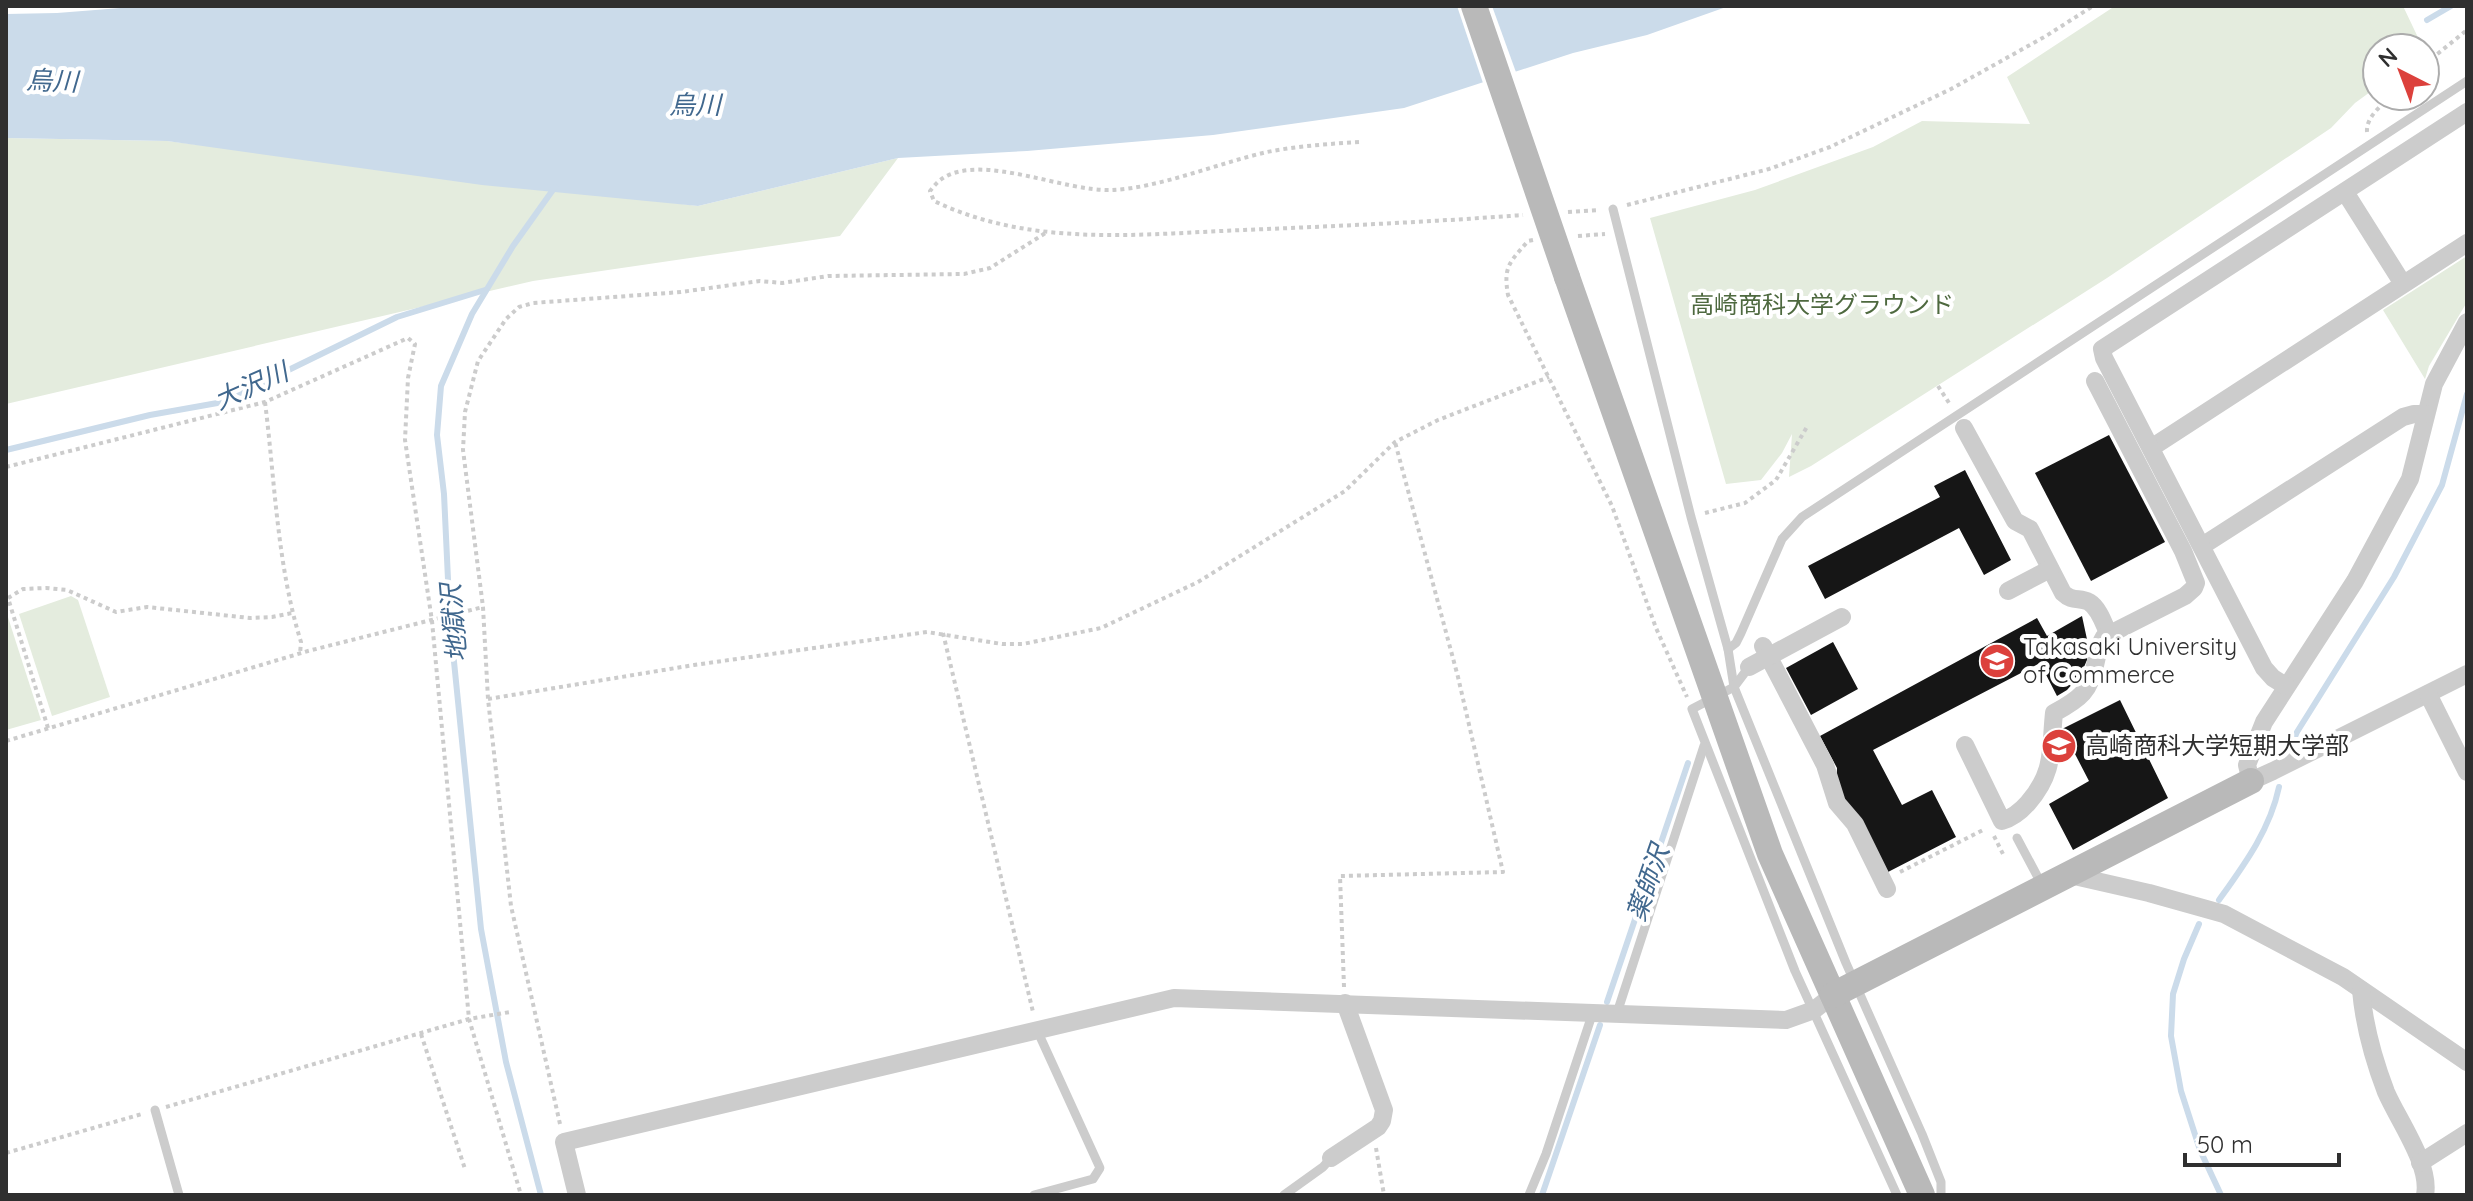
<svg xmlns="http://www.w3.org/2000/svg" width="2473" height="1201" font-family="Quicksand,'Noto Sans JP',sans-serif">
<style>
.green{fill:#e4ecde}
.water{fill:#cbdbea}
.pier{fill:#fff}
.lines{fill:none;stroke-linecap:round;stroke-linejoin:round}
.stream{stroke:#cbdbea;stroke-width:6}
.building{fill:#161616}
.path{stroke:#ccc;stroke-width:4;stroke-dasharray:4 4;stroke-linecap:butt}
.lane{stroke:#ccc;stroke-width:9}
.street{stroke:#ccc;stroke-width:18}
.secondary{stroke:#b9b9b9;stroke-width:26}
.secondary-bridge{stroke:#b9b9b9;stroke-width:26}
.labels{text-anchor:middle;stroke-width:8;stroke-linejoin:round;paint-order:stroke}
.park-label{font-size:24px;fill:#4e693f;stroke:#fff}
.poi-label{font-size:24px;fill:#2f2f2f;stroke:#fff;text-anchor:start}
.water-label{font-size:26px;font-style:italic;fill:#41688e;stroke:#fff}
</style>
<rect width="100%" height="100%" fill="#fff"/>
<g class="green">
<polygon points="2115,6 2403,6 2423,48 2377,48 2377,87 2355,103 2331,128 2107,278 1811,466 1789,477 1792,434 1782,453 1761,480 1726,484 1650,218 1755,190 1873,147 1922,121 2030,124 2007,77"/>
<polygon points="6,138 167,141 698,206 898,158 840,236 533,281 6,404"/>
<polygon points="2467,256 2467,302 2429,366 2425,379 2383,310"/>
<polygon points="71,596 78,600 110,697 52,716 19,614"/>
<polygon points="6,611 41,720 6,730"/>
</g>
<polygon class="water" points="146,6 1729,6 1647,35 1573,53 1404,108 1213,135 1027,151 898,158 698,206 482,185 167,141 6,138 6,14 57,13"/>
<polygon class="pier" points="1457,6 1492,6 1517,75 1484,86"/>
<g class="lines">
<g class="stream">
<polyline points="2427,20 2451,6"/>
<polyline points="6,450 150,415 223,402 397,317 485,290"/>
<polyline points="2288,752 2297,732 2394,577 2442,485 2467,394"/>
<path d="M2219 900C2244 865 2270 830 2279 787"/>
<polyline points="2199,924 2184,959 2173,994 2171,1036 2181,1091 2200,1150 2221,1195"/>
<polyline points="1607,1002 1688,763"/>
<polyline points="541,1195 506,1062 481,929 450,622 444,494 437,435 441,386 472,314 513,246 555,187"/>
<polyline points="1542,1195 1600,1025"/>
</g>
</g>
<g class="building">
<polygon points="2109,435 2165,542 2091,581 2035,473"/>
<polygon points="1965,470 2011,560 1984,575 1959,528 1825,599 1808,566 1940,497 1934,486"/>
<polygon points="2082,616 2088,644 2087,660 2081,674 2067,690 2057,696 2040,663 1873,750 1902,805 1932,790 1956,837 1888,872 1836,791 1837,768 1820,736 2037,618 2047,636"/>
<polygon points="1833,642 1858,689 1811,715 1786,668"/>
<polygon points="2120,700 2168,798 2073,850 2049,804 2089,781 2062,729"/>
</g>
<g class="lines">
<g class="path">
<polyline points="2425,64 2467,30"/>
<path d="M2367 132C2366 117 2381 106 2391 96"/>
<path d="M1359 142C1328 144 1297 146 1267 152 1219 163 1159 188 1112 190 1064 192 983 153 943 178 938 181 934 186 930 191L934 201C1032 248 1140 234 1244 230 1337 226 1430 222 1523 215"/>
<polyline points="1627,205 1769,169 1830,147 1951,89 2046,36 2093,6"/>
<polyline points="1568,212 1599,210"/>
<polyline points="1578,236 1605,234"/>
<path d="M1533 240 1528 241C1510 262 1503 266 1508 295L1612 506 1656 628 1687 697"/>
<polyline points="1938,386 1951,406"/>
<path d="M265 402C275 482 277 565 301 642L300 654"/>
<polyline points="6,467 265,402 408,338 415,344 408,378 405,440 432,621 469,1019 521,1195"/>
<polyline points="1705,513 1745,503 1776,480 1808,425"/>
<polyline points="943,633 1033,1012"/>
<polyline points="488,699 694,665 927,632 1002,644 1023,644 1101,628 1198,582 1345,491 1395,442 1438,420 1549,377"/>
<polyline points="48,728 8,598 23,589 46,588 67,590 116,612 147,607 250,618 272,617 292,613"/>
<polyline points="6,741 308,651 483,607"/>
<polyline points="1994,836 2003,854"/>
<polyline points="1900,872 1985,829"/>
<polyline points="1344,987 1340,876 1503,872 1458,677 1395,442"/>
<polyline points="421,1034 465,1169"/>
<polyline points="166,1107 469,1019 510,1012"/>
<polyline points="560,1124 511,906 488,699 483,607 463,450 465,412 478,361 506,319 519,307 533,303 681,292 760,281 782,283 828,276 964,274 990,268 1047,232"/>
<polyline points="1376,1148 1384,1195"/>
<polyline points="6,1153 142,1114"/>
</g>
<g class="lane">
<polyline points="1613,209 1691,517 1728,649 1734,687 1846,963 1922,1134 1941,1182 1941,1195"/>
<polyline points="1728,649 1736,643 1741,633 1782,539 1802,517 2467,81"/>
<polyline points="1749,667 1734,687 1692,709 1795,971 1897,1195"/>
<polyline points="2017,838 2042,885"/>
<polyline points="1617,1013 1704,746"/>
<polyline points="155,1110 179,1195"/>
<polyline points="1034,1195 1093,1179 1100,1168 1037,1030"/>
<polyline points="1284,1195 1323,1167 1331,1158"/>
<polyline points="1529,1195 1546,1154 1593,1012"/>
</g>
<g class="street">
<polyline points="2345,192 2403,284"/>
<polyline points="2467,322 2434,384 2410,479 2355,581 2264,722 2247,765 2251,781 2273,771 2467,674"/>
<path d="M1964 428 2015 521 2030 529 2063 593C2072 602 2080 597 2089 602 2099 608 2104 624 2108 633"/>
<polyline points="2151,448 2467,243"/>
<polyline points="2202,546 2403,417 2414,414 2425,414"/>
<polyline points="2008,591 2050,569"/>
<polyline points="1763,646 1825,765 1837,803 1855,824 1887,889"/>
<polyline points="1749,667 1842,617"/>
<polyline points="2286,686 2273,678 2264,668 2104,358 2102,349 2467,112"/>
<polyline points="2428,694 2467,772"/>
<path d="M1965 745 2002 821C2012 818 2021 811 2028 803 2055 772 2050 750 2054 713 2080 699 2091 691 2096 661 2098 652 2099 645 2104 637L2185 596 2194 588 2196 583 2183 551 2095 381"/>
<polyline points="2070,875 2149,893 2224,914 2343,977 2467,1062"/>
<path d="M2361 990C2364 1025 2373 1058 2386 1092 2398 1120 2431 1165 2425 1195"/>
<polyline points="1331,1158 1378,1127 1382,1121 1384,1110 1345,1003"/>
<polyline points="2420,1163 2467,1133"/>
<polyline points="577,1195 564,1142 1174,998 1786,1020 1814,1010 1833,995"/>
</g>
<g class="secondary">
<polyline points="1567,277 1770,854 1922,1195"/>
<polyline points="1833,995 2251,781"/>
</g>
<polyline class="secondary-bridge" points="1474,6 1567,277"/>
</g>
<defs>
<symbol id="university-disc" viewBox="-11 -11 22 22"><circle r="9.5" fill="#dc413c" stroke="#fff"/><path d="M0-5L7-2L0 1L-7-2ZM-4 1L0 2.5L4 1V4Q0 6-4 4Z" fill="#fff"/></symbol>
</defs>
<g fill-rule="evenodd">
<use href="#university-disc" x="1977" y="641" width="40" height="40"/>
<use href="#university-disc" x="2039" y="726" width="40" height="40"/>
</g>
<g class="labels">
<g class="park-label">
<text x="1822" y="313">高崎商科大学グラウンド</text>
</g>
<g class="poi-label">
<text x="2023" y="655">Takasaki University<tspan x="2023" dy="28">of Commerce</tspan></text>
<text x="2085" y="754">高崎商科大学短期大学部</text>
</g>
<g class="water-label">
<text transform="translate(52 81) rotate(2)" y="9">烏川</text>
<text x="695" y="114">烏川</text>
<text transform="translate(251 386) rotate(-24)" y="9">大沢川</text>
<text transform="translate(454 623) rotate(-95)" y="9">地獄沢</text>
<text transform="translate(1648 883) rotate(-71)" y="9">薬師沢</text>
</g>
</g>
<rect width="2473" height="1201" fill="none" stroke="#2f2f2f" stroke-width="16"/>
<g transform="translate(2401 72) rotate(318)"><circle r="38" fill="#ffffff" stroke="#acacac" stroke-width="2"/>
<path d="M0-6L14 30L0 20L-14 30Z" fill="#dc413c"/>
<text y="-12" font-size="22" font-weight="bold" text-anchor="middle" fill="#2f2f2f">N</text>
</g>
<path d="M2185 1153v12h154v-12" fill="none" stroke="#2f2f2f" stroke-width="4"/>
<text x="2197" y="1153" font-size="24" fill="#2f2f2f" stroke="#ffffff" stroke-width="6" paint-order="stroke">50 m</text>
</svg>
